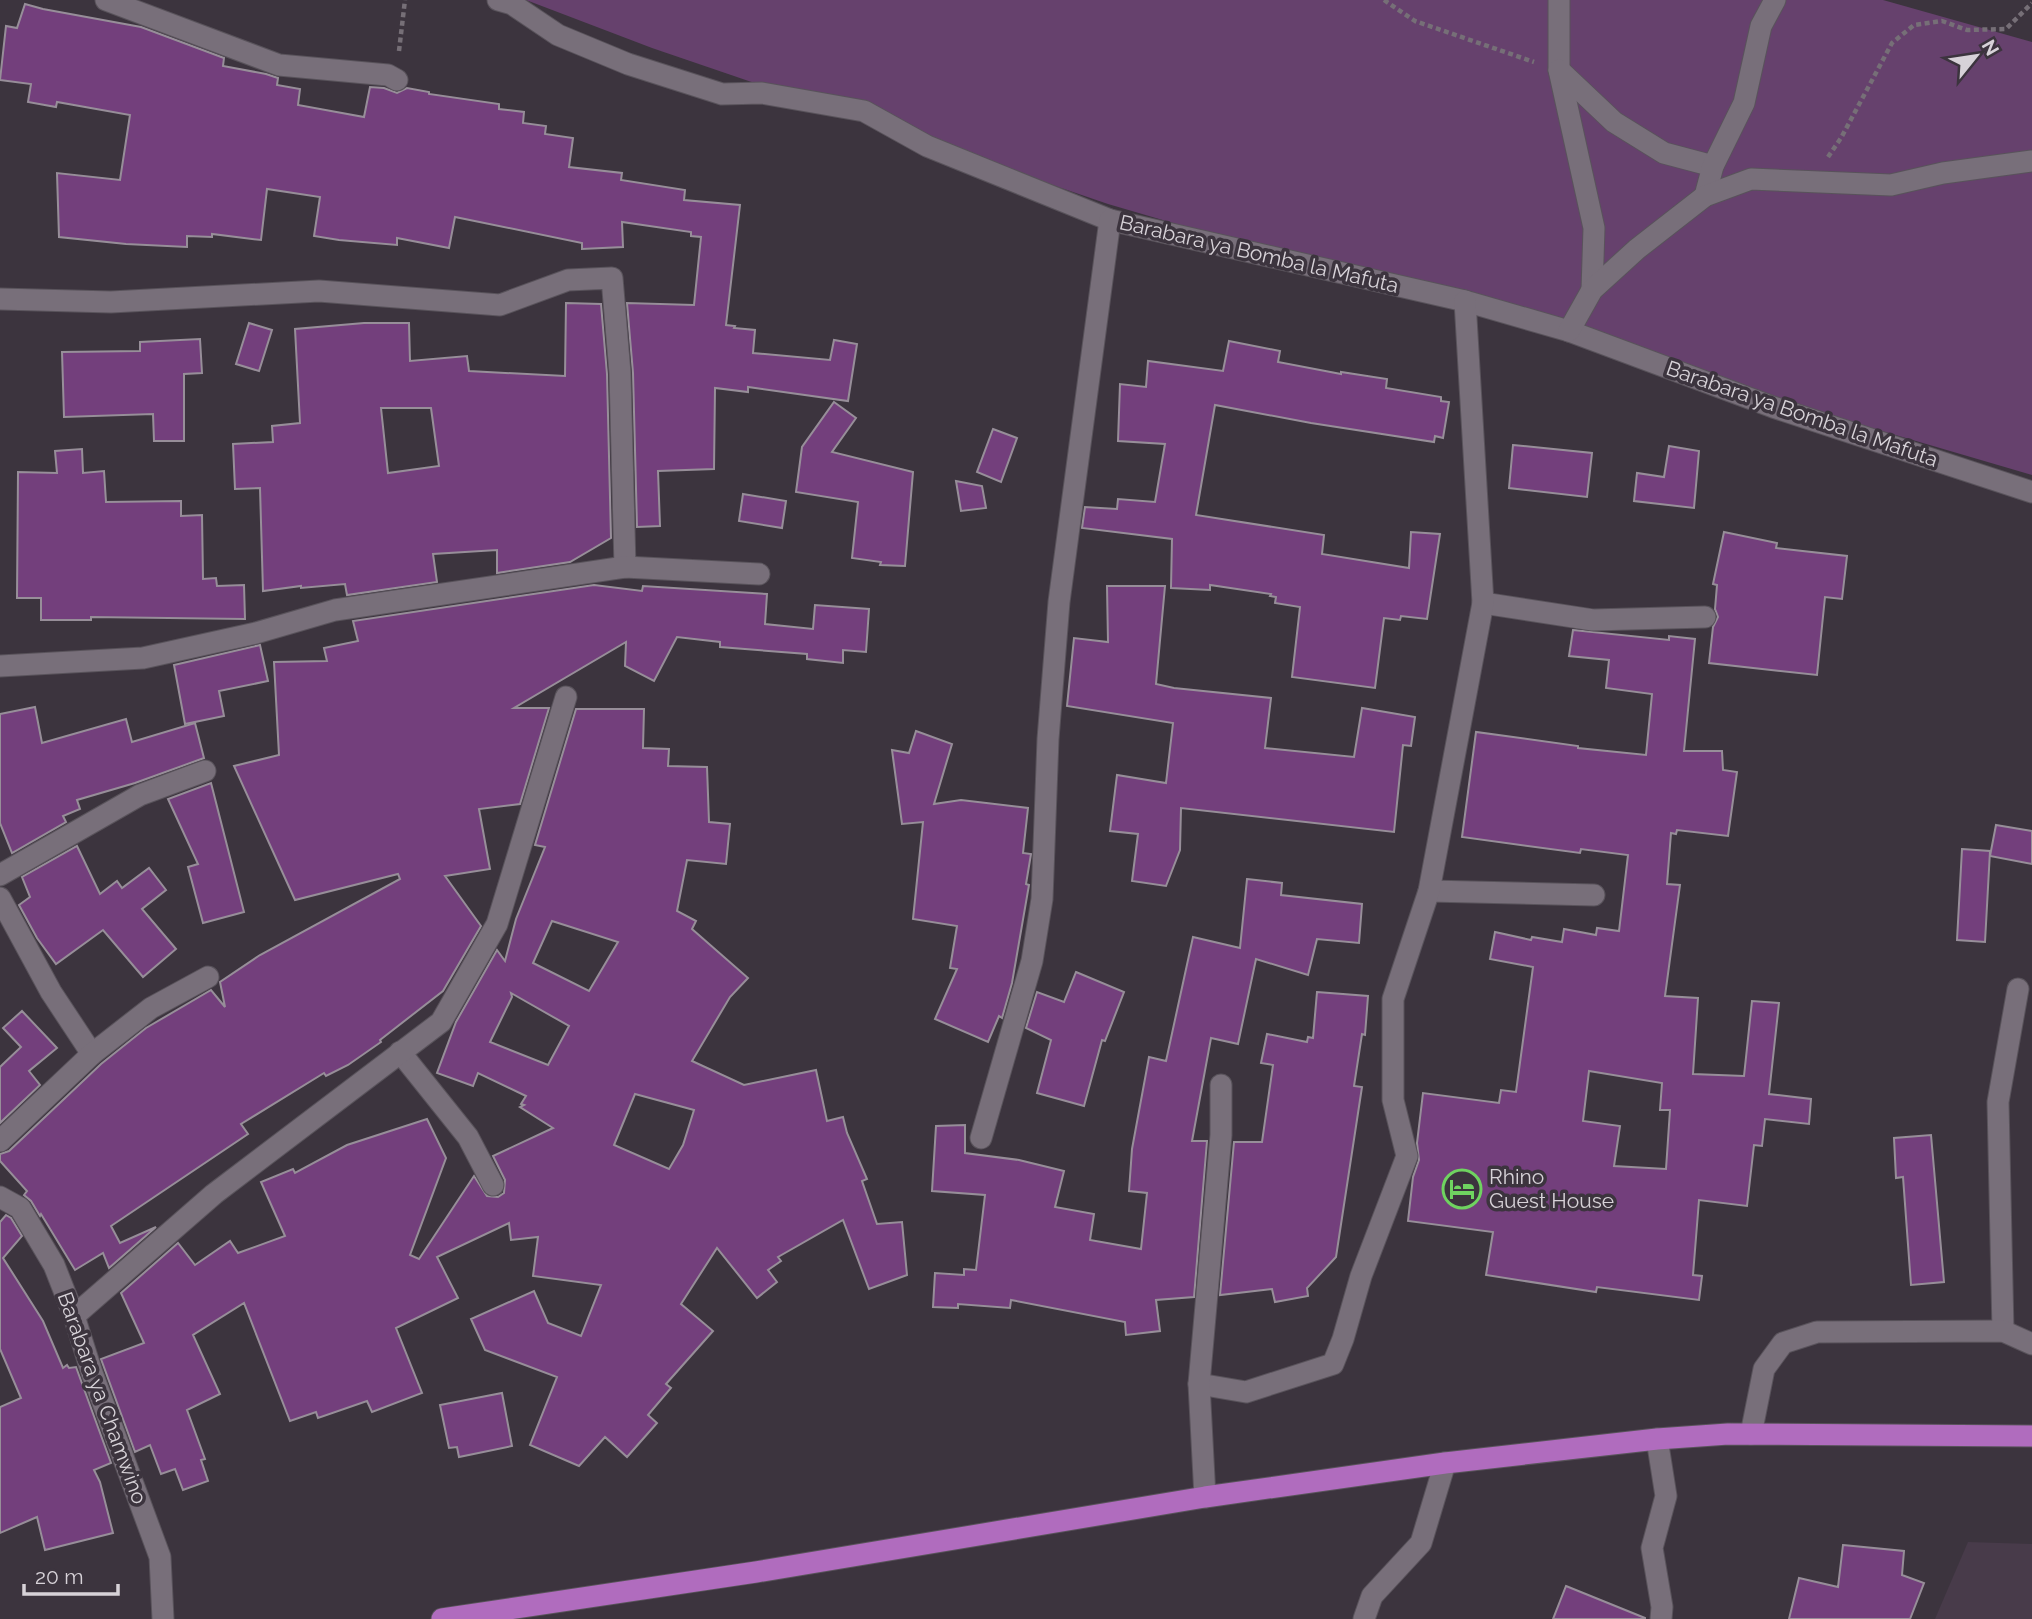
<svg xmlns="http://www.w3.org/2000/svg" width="2032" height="1619" font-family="Raleway,sans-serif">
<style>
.built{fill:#483b4a}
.green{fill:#66416d}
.building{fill:#733f7c;stroke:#978e99;stroke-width:2;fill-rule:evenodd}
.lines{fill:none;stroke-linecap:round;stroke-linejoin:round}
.street-casing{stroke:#59535b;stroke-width:23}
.highway-casing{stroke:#59535b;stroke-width:23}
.path{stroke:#766f77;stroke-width:4.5;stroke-dasharray:5 3.5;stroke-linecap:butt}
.street{stroke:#786f7a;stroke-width:21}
.highway{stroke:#b06cbe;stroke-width:21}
.labels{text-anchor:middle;stroke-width:7;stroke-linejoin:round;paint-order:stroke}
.street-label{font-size:21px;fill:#d7d2d8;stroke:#3c343e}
.poi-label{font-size:21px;fill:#d7d2d8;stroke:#3c343e;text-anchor:start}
</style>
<rect width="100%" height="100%" fill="#3c343e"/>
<polygon class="built" points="1968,1542 2032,1544 2032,1619 1935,1619"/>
<polygon class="green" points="526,0 1883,0 2032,42 2032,475 1108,204 652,48"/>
<g class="building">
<polygon points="25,4 43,9 141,27 224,58 223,66 266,74 278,78 277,85 300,89 298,105 364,117 370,87 384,88 397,93 407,88 429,92 429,94 499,104 499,109 524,112 523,123 546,126 545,134 573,138 569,167 622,173 621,180 685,190 684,200 740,205 726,325 735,326 734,328 755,330 753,353 830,360 834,340 857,344 848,401 748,387 748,392 715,388 714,469 658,471 660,526 637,527 633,373 627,303 694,305 701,237 691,236 691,232 622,222 623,247 582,249 582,243 455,217 449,248 397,238 397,245 339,240 314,236 320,197 267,189 261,240 212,234 212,237 187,236 187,247 126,244 59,237 57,173 120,180 130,115 57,102 56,107 28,102 31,84 0,80 6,26 17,28"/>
<path d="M566 303 601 304 607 374 611 538 570 562 497 573V550L433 554 437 582 347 595 345 584 301 588V586L263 591 260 488 235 489 233 444 273 442 272 426 300 423 295 329 364 323H409L410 361 467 356 469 371 565 376ZM381 408H431L439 466 388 473Z"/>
<polygon points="249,323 272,330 259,371 236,364"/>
<polygon points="200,339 202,373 184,374 184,441 154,441 153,414 64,417 62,352 140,351 140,342"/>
<polygon points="1229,341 1280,351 1278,362 1341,374 1341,372 1387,379 1386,388 1441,397 1441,401 1449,402 1443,438 1435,436 1434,442 1311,423 1215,405 1196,515 1324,535 1322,554 1409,568 1411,532 1440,534 1427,619 1401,616 1400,620 1384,618 1375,688 1292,677 1300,607 1275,603 1276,597 1270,596 1271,594 1210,585 1210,590 1171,588 1172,539 1082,528 1085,507 1117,509 1118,499 1155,502 1165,444 1118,441 1120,384 1146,387 1148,361 1223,371"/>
<polygon points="834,402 856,418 832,452 913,472 905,566 880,565 881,562 852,558 858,502 796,492 802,447"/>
<polygon points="993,429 1017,438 1001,482 977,472"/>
<polygon points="1513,445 1592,453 1587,497 1509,488"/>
<polygon points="1669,446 1699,451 1694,508 1634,501 1637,473 1664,477"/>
<polygon points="82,449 83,473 104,471 106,502 181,501 181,516 202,515 203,579 216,578 217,586 244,585 245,619 91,617 91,620 41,620 41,598 17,598 18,472 57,473 55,451"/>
<polygon points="956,481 982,486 986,508 961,511"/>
<polygon points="743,494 786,501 782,528 739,521"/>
<polygon points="1724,532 1777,543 1776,548 1847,556 1842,599 1825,597 1817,675 1709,663 1713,627 1718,617 1715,609 1717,585 1713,584"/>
<polygon points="594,585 642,591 643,586 767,594 765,624 813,629 815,605 869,609 866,652 843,650 843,663 807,659 807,654 720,647 720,642 677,637 654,681 625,666 626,642 514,708 549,708 520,804 479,809 490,869 445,876 481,926 443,991 380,1040 381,1042 348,1065 326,1076 324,1073 241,1124 248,1134 111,1226 120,1243 156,1227 109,1268 103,1253 75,1270 41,1214 40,1216 31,1201 24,1195 27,1191 0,1161 0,1154 9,1151 101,1064 146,1028 211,990 225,1007 220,982 260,955 400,879 398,874 295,900 234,766 279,755 274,662 327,661 324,648 358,641 353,621"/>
<polygon points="1107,586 1165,586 1156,684 1174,688 1271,698 1265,748 1354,757 1362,708 1415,717 1411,746 1403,745 1394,832 1181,808 1180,850 1166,886 1132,881 1138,834 1110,831 1117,775 1166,783 1173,723 1067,706 1074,638 1108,642"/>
<path d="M1573 630 1669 640V636L1695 639 1684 751H1722L1723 770 1737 772 1728 836 1677 830 1676 834 1671 833 1667 884 1680 885 1665 996 1698 998 1693 1074 1744 1076 1752 1001 1779 1003 1769 1094 1811 1099 1809 1124 1765 1119 1762 1146 1754 1145 1747 1206 1699 1200 1693 1275 1702 1276 1699 1300 1597 1287 1596 1292 1486 1275 1493 1232 1408 1221 1413 1177 1419 1160 1417 1143 1423 1093 1499 1103 1501 1090 1516 1092 1533 967 1490 959 1495 932 1531 940 1532 937 1562 942 1564 929 1596 935 1597 928 1619 931 1628 855 1581 849 1580 853 1462 837 1476 732 1578 746V748L1646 755 1652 694 1606 688 1609 660 1569 656ZM1589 1071 1662 1083 1660 1110H1670L1666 1169 1614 1166 1620 1126 1583 1121Z"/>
<polygon points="260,645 268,681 219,691 224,716 185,724 174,665"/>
<polygon points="35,707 42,743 126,719 132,742 195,723 204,758 135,783 77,800 80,809 63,816 66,822 12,853 0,823 0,714"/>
<path d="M576 709H644L643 748 669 749 668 766 707 767 709 822 730 824 726 864 687 860 677 911 696 921 692 929 748 978 730 997 692 1061 744 1085 816 1070 827 1121 843 1117 847 1133 867 1179 862 1181 877 1224 902 1222 907 1275 869 1289 843 1220 778 1257 781 1261 768 1270 777 1282 757 1298 717 1248 681 1304 713 1331 666 1384 671 1388 648 1415 657 1423 627 1457 605 1437 579 1466 530 1445 557 1377 485 1350 471 1319 534 1291 548 1323 581 1336 601 1285 533 1276 538 1237 511 1240 509 1223 437 1257 458 1298 396 1328 422 1393 372 1412 367 1401 318 1418 316 1412 290 1421 244 1303 193 1335 220 1394 187 1410 205 1459 201 1460 208 1481 183 1490 175 1469 161 1474 150 1445 135 1452 101 1359 144 1343 121 1293 178 1243 195 1265 230 1241 238 1253 285 1236 261 1182 293 1169 295 1173 347 1145 427 1119 446 1158 410 1255 419 1259 474 1176 487 1196 498 1197 504 1193 505 1180 493 1156 553 1128 520 1107 524 1105 521 1104 526 1096 478 1073 473 1086 437 1073 456 1022 497 950 505 961 516 919 545 847 535 845ZM552 921 618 942 589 991 533 963ZM511 993 569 1026 548 1065 490 1042 512 997ZM635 1094 694 1110 683 1145 669 1169 614 1145Z"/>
<polygon points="916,731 952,744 934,804 961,800 1028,808 1023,853 1031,854 1026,884 1029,885 1012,983 1002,1018 999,1016 988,1042 935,1019 957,969 950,968 957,926 913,919 923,822 902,824 892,750 909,753"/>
<polygon points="211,783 244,912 203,923 188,867 198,864 168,799"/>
<polygon points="1996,825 2032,831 2032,864 1990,856"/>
<polygon points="77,846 100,894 117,881 122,888 149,868 166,890 142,909 176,949 143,977 103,930 56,964 37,938 19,905 30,897 22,877"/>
<polygon points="1962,849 1990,851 1985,942 1957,940"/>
<polygon points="1247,879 1282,883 1281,895 1362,904 1359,943 1317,939 1308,975 1256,959 1238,1044 1211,1038 1192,1141 1207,1141 1194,1297 1156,1300 1160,1331 1126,1335 1125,1322 1011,1300 1010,1308 958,1304 958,1308 933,1307 935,1273 964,1275 964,1269 976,1270 985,1195 932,1191 936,1126 965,1125 965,1153 1019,1160 1064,1171 1055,1207 1094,1214 1090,1240 1141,1249 1147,1193 1129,1191 1132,1149 1149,1057 1166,1061 1193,937 1240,948"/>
<polygon points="1076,972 1124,992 1105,1041 1102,1040 1084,1106 1037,1093 1051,1040 1026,1028 1037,992 1064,1002"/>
<polygon points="1317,992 1368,996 1365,1035 1362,1034 1354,1086 1362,1087 1336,1257 1307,1288 1308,1296 1275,1302 1272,1289 1220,1295 1234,1142 1262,1142 1273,1065 1261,1063 1267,1034 1307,1042 1308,1037 1313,1038"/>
<polygon points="22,1011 57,1048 29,1071 40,1085 0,1123 0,1067 21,1047 3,1028"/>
<polygon points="1931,1135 1944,1282 1911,1285 1903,1177 1896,1178 1894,1138"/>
<polygon points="6,1215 11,1218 22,1236 3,1258 43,1321 63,1368 67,1365 69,1368 76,1367 111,1463 94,1470 100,1482 113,1533 45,1550 37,1517 0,1533 0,1407 21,1398 0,1349 0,1222"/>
<polygon points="502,1393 512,1446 459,1457 457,1447 449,1448 440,1405"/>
<polygon points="1843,1545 1904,1551 1902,1575 1924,1583 1910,1619 1789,1619 1799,1578 1838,1587"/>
<polygon points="1566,1586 1645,1618 1645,1619 1553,1619"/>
</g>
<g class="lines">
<defs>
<g id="street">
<polyline points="106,0 279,65 388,75 397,80"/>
<polyline points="498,0 512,4 558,35 628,64 722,94 762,93 864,111 927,146 1110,220 1465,301 1569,331 1773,407 2032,492"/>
<polyline points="1559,0 1559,70 1594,228 1592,290"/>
<polyline points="1559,70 1614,122 1664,153 1713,166"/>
<polyline points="1705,196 1713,166 1744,103 1761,26 1775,0"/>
<polyline points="0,299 111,302 319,291 500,305 568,280 612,278 620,373 625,567"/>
<polyline points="1569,331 1592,290 1637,249 1705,196 1751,179 1891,185 1943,173 2032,161"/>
<polyline points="1483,603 1593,620 1705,617"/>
<polyline points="0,666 143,658 256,633 335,610 625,567 759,574"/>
<polyline points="0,875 140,795 205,771"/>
<polyline points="1429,891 1594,895"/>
<polyline points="0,898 51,992 92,1054"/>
<polyline points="400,1052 468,1137 493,1185"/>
<polyline points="981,1138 1032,961 1042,899 1048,739 1059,602 1110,220"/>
<polyline points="0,1141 92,1054 151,1008 208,977"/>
<polyline points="0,1197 20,1208 54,1265 74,1316 92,1373 160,1557 163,1619"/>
<polyline points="74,1316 214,1194 441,1022 497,924 566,697"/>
<polyline points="2003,1331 1998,1102 2018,989"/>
<polyline points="1199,1384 1246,1392 1333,1364 1343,1339 1361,1276 1407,1156 1393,1100 1393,999 1429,891 1483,603 1465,301"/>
<polyline points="1751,1434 1764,1369 1783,1343 1817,1332 2003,1331 2032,1344"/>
<polyline points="1657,1439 1666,1496 1652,1548 1662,1607 1661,1619"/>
<polyline points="1205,1497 1199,1384 1221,1135 1221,1085"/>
<polyline points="1364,1619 1372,1596 1421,1543 1445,1463"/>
</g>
<polyline id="highway" points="442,1619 756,1572 1205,1497 1445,1463 1657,1439 1728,1434 2032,1436"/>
</defs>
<use href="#street" class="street-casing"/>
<use href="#highway" class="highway-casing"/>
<g class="path">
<polyline points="1384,0 1415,21 1534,62"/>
<polyline points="399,51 405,0"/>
<polyline points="1828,157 1841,138 1892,43 1914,25 1942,21 1967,30 2006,29 2032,3"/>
</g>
<use href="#street" class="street"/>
<use href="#highway" class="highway"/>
</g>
<defs>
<symbol id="hotel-ring" viewBox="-11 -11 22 22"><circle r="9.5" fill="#3c343e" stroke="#6fd360" stroke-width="1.5"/><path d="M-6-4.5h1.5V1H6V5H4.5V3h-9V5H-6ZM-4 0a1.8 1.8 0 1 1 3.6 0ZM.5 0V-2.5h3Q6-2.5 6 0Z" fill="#6fd360"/></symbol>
</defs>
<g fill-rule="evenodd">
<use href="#hotel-ring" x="1440" y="1167" width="44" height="44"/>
</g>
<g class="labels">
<g class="street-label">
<text transform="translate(1259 254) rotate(13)" y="7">Barabara ya Bomba la Mafuta</text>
<text transform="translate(1802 414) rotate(19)" y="7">Barabara ya Bomba la Mafuta</text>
<text transform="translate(102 1398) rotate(70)" y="7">Barabara ya Chamwino</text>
</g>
<g class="poi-label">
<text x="1489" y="1184">Rhino<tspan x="1489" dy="24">Guest House</tspan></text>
</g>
</g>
<g transform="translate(1976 56) rotate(60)" stroke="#3c343e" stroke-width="5" paint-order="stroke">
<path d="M0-5L12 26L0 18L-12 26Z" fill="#d7d2d8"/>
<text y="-10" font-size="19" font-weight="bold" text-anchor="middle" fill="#d7d2d8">N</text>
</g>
<path d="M24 1584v10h94v-10" fill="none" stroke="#d7d2d8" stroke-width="3.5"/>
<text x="35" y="1584" font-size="21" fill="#d7d2d8" stroke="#3c343e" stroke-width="5" paint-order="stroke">20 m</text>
</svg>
